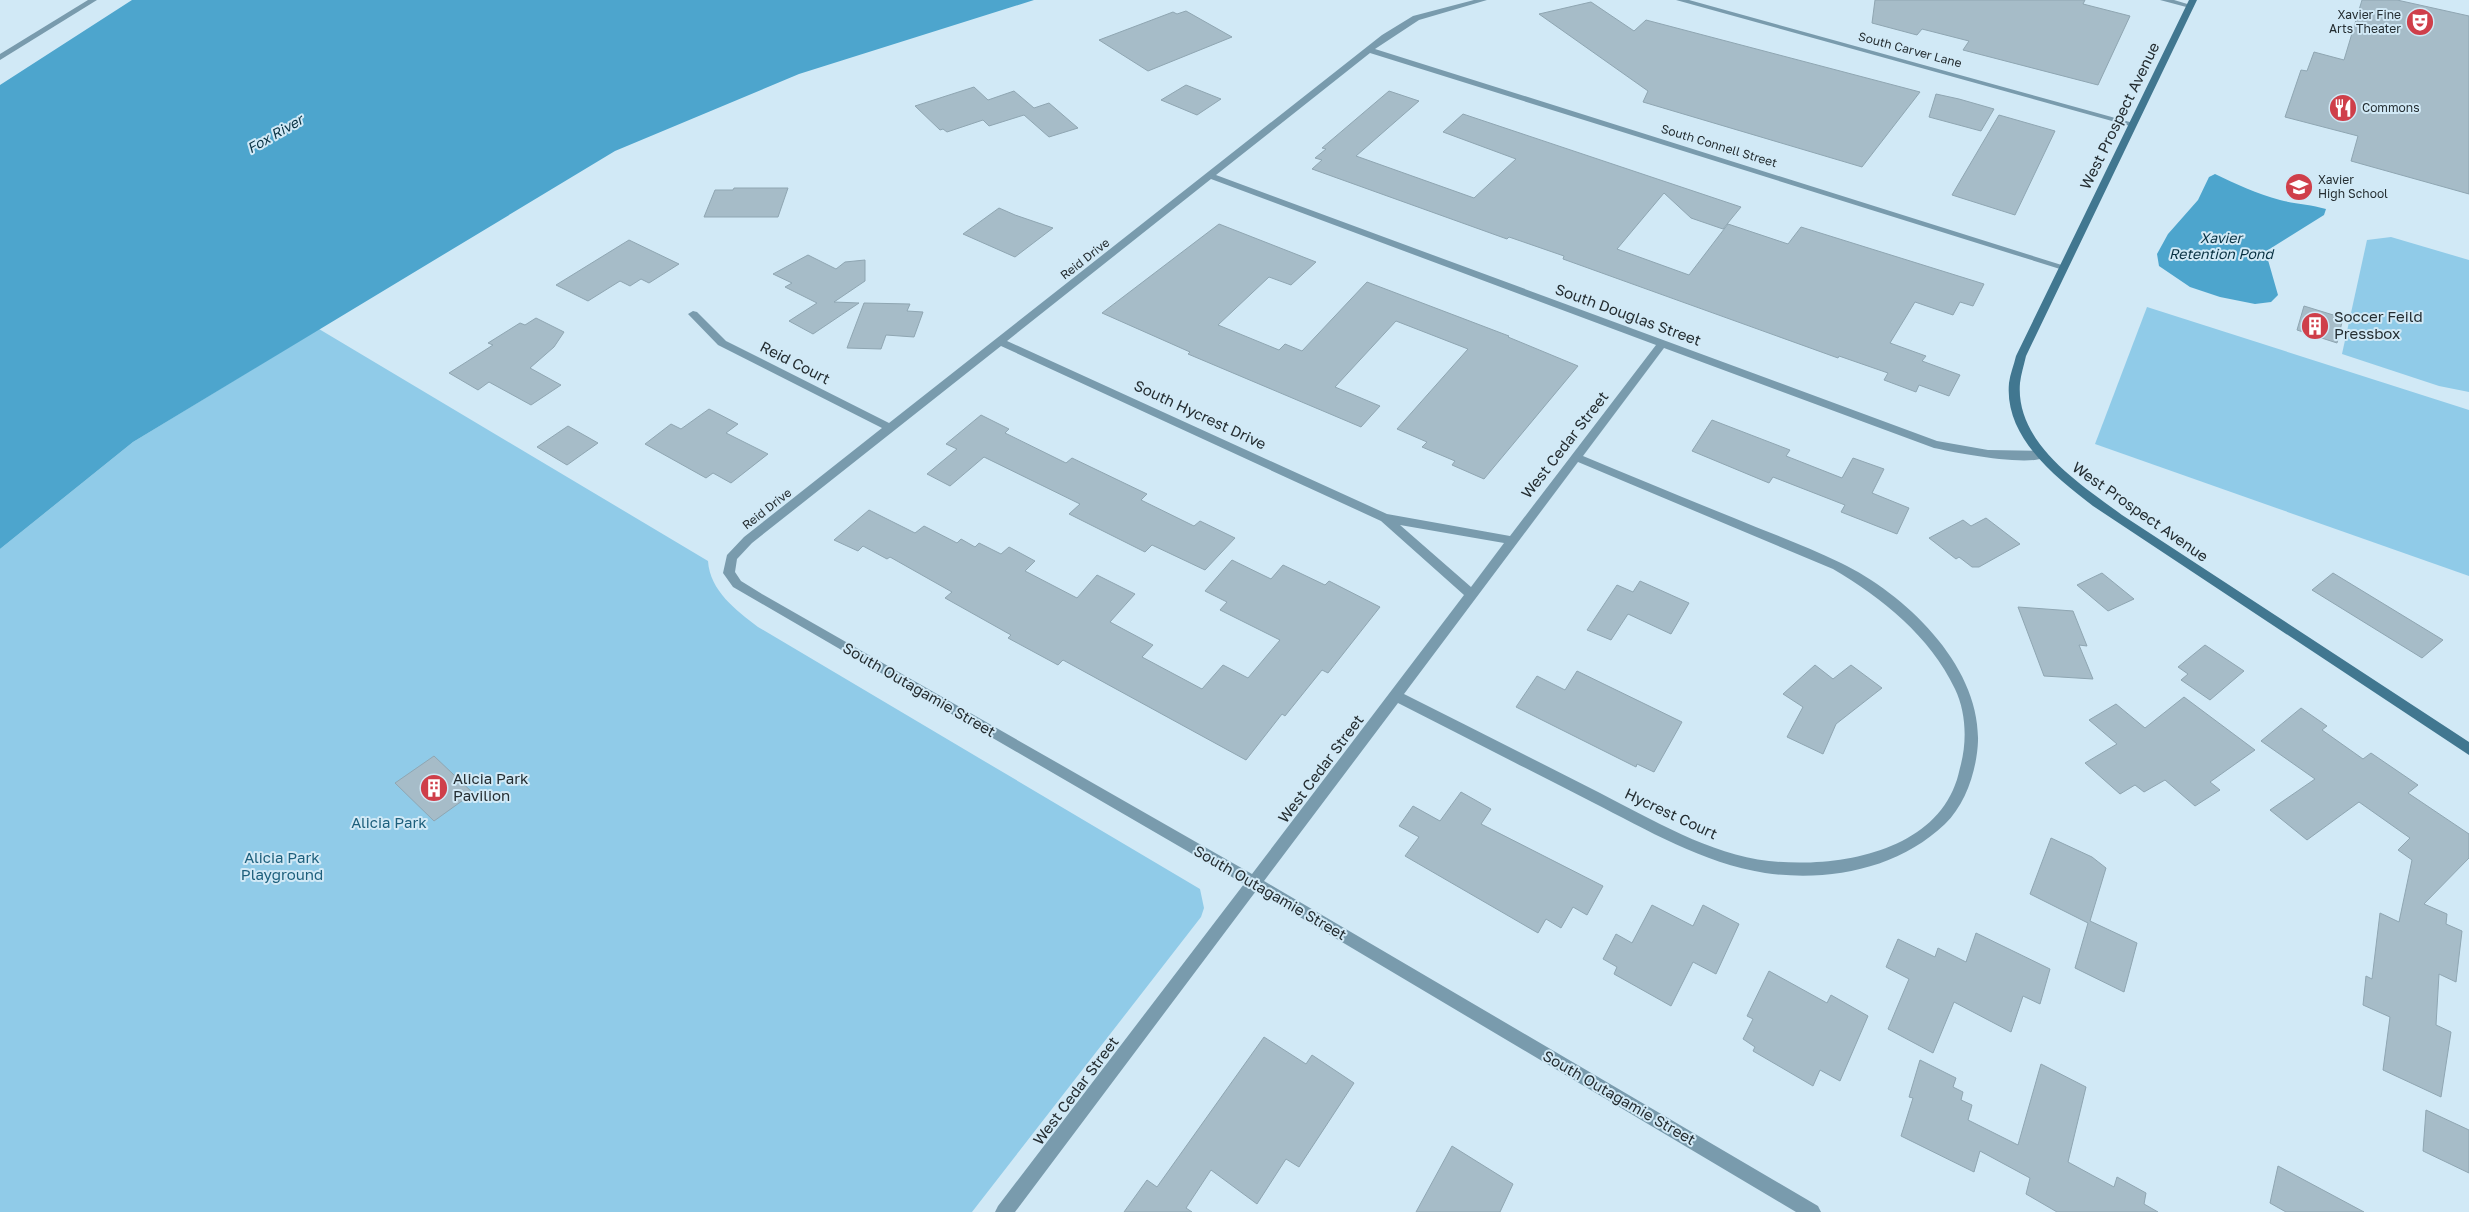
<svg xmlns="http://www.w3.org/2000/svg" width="2469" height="1212" font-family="'Golos Text',sans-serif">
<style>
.green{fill:#90cbe8}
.water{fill:#4da5cd}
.building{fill:#a6bcc8;stroke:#8fa6b2}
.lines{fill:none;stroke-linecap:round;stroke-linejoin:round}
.street{fill:#799bad;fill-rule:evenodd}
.secondary{fill:#417790;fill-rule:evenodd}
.labels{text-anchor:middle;stroke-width:4;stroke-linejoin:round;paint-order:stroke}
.far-poi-label{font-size:12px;fill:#242d31;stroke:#d1e9f6;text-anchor:start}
.far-street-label{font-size:12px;fill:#242d31;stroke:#d1e9f6}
.far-water-label{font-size:14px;font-style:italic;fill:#083142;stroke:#d1e9f6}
.street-label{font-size:15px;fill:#242d31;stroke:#d1e9f6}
.poi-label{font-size:15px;fill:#242d31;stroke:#d1e9f6;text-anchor:start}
.park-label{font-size:15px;fill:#1d5f7c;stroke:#d1e9f6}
</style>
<rect width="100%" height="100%" fill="#d1e9f6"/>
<g class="green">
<polygon points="2391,237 2469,260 2469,392 2439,386 2342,354 2367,240"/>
<polygon points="2147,307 2469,410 2469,576 2095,444"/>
<path d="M319 329 708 561C710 591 736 610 758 627L1200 889 1204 908 1201 917 972 1212H0V549L133 442Z"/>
</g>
<g class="water">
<polygon points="132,0 1034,0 799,74 615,151 133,442 0,549 0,85"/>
<path d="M2215 174C2236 184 2257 194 2280 200 2295 204 2310 204 2326 209L2324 215 2268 250V260L2278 295 2271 302 2255 304 2220 297 2190 287 2159 266 2157 254 2168 234 2198 200 2209 177Z"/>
</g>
<g class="building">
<polygon points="1875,0 2085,0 2083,4 2130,16 2098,85 1963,50 1969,41 1922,29 1917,35 1872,23"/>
<polygon points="2362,0 2397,0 2469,16 2469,194 2351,161 2358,136 2285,117 2301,70 2307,71 2314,52 2344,60"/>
<polygon points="1591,2 1634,31 1646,20 1920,92 1862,167 1643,102 1648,91 1539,14"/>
<polygon points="1186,11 1232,37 1148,71 1099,40 1173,12 1177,14"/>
<polygon points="1186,85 1221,99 1197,115 1161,100"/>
<polygon points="974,87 988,100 1014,91 1034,108 1049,103 1078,128 1049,137 1024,115 989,126 983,120 947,132 943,129 940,130 915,106"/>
<polygon points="1389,91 1419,101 1356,156 1474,198 1516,159 1443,132 1463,114 1741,207 1723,229 1691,218 1664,193 1617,249 1689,275 1728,224 1788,244 1801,227 1984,284 1973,306 1960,302 1953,315 1915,302 1890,343 1926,356 1922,361 1960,375 1949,396 1919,385 1916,392 1884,380 1888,373 1839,356 1838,358 1563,259 1564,256 1509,237 1507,239 1312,169 1322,160 1315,158 1326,149 1322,148"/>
<polygon points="1936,94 1959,99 1994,109 1981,131 1929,117"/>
<polygon points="1999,115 2055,131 2015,215 1952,195"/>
<polygon points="734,188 788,188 778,217 704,217 715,190 733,190"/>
<polygon points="999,208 1015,215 1053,228 1015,257 963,234"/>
<polygon points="1219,224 1316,262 1291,285 1269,277 1218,325 1279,350 1285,344 1302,351 1367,282 1509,336 1508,337 1578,366 1484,479 1452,465 1455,461 1422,447 1427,442 1397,429 1468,349 1396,321 1335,387 1380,406 1361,427 1188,354 1190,352 1102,313"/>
<polygon points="629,240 679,264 649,283 641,279 630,286 620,281 588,301 556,285"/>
<polygon points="808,255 836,269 845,262 865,260 865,281 834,302 859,303 813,334 789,321 817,303 785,287 792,283 773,274"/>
<polygon points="864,303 910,304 907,311 923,312 914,337 886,335 881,349 847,348"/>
<polygon points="2304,306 2343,318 2337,343 2297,330"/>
<polygon points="536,318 564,332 554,347 530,368 561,385 531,405 489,382 478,390 449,373 493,345 488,343 520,323 525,325"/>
<polygon points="709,409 738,424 726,433 768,454 731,483 713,473 706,478 645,444 671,424 681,429"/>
<polygon points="981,415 1009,429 1005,433 1066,463 1072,458 1147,494 1141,500 1194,526 1200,521 1235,538 1205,570 1152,545 1145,552 1069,514 1080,504 984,457 950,486 927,474 957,449 946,444"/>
<polygon points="1712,420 1790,450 1786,456 1842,478 1853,458 1884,469 1872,493 1909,508 1897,534 1841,512 1845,505 1773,477 1769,483 1692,451"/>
<polygon points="568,426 598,443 567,465 537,447"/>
<polygon points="869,510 915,533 924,526 957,543 961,539 975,547 979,543 1001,554 1009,547 1035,561 1025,571 1077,598 1097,575 1135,594 1110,622 1153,645 1142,657 1202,689 1223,665 1248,678 1280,640 1220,610 1227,602 1205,591 1232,560 1271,579 1283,565 1325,585 1329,581 1380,607 1328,673 1322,670 1285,716 1282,714 1246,760 1063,660 1058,665 1008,638 1011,635 945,598 952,592 890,557 887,559 863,546 858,551 834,540"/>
<polygon points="1986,518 2020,544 1979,567 1972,567 1959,557 1956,559 1929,538 1963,520 1971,526"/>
<polygon points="2102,573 2134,599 2108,611 2077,585"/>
<polygon points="2333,573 2443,640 2422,658 2312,590"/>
<polygon points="1640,581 1689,603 1671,634 1628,614 1611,640 1587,630 1617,585 1633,592"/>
<polygon points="2018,607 2073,611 2087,646 2079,645 2093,679 2044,676"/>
<polygon points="2205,645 2244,671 2210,700 2181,680 2188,674 2178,667"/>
<polygon points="1815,665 1833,679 1851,665 1882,688 1836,724 1823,754 1787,737 1803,707 1783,694"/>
<polygon points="1577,671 1682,722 1654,772 1637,764 1636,767 1516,707 1537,676 1565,690"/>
<polygon points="2184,697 2255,750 2210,782 2220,790 2195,806 2165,780 2144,792 2135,785 2120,794 2085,763 2117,744 2089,720 2116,704 2145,728"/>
<polygon points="2301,708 2327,726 2322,730 2363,759 2371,753 2418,785 2408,793 2469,834 2469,858 2424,904 2447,914 2446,924 2462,931 2456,982 2439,974 2436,1025 2451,1032 2441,1097 2383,1070 2390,1017 2363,1005 2366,976 2372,979 2380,913 2399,922 2412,860 2398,850 2410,838 2359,802 2307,840 2270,810 2315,779 2261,741"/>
<polygon points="434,756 473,793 434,821 395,783"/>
<polygon points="1461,792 1491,809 1481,824 1603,886 1587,915 1573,907 1561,928 1546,919 1538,933 1405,856 1419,837 1399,826 1413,806 1440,821"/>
<polygon points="2051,838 2092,857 2106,868 2090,921 2137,943 2124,992 2075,968 2088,923 2030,894"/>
<polygon points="1652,905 1693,926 1703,905 1739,924 1716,974 1693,962 1671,1006 1614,974 1617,967 1603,959 1616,934 1632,943"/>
<polygon points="1976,933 2050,969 2040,1004 2023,996 2011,1032 1954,1002 1933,1053 1888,1029 1909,979 1886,967 1898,939 1935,957 1938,948 1966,962"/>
<polygon points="1769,971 1827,1003 1831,995 1868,1016 1840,1081 1820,1070 1813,1086 1753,1051 1755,1047 1743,1039 1753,1019 1747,1016"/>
<polygon points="1264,1037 1306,1064 1312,1055 1354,1083 1299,1167 1286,1159 1257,1204 1211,1170 1186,1208 1192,1212 1124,1212 1147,1180 1157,1187"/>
<polygon points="1920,1060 1956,1078 1953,1087 1963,1092 1961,1100 1972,1105 1968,1120 2018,1145 2041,1064 2086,1087 2068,1162 2114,1187 2117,1177 2146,1193 2144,1204 2158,1212 2057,1212 2026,1194 2030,1178 1980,1151 1974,1172 1901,1136 1913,1098 1909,1097"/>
<polygon points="2426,1110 2469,1130 2469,1173 2423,1151"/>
<polygon points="1452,1146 1513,1184 1500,1212 1416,1212"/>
<polygon points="2278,1166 2364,1212 2286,1212 2270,1203"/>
</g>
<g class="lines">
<g class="street">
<polygon points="88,0 97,0 0,60 0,54"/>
<path d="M1474 0H1487L1419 20 1375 49 2068 267 2063 270 2060 269 1370 53 1216 175 1937 441 1988 450 2042 451 2048 455C2037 469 1952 452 1934 448L1664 348 1583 456C1634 477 1684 498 1734 518 1770 533 1806 546 1841 563 1905 594 1980 665 1978 741 1977 769 1966 804 1945 824 1898 869 1829 882 1765 873 1703 863 1647 830 1592 802 1527 769 1463 736 1398 703L1264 881 1818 1206 1821 1212H1796L1256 891 1015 1212H995L998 1206 1244 884 733 587 723 573 727 555 744 537 882 428 718 345 688 314 693 311 697 312 726 341 889 423 1382 35 1413 16ZM1211 179 1656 345 1510 536 1387 514 1007 341ZM1001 346 1381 521 1464 595 1252 874 762 594 741 581 735 572 737 559 752 543ZM1578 462 1833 569C1882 598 1930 636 1955 689 1966 712 1967 740 1961 764 1959 771 1958 778 1955 785 1929 854 1833 868 1769 861 1709 854 1653 820 1600 793 1535 760 1470 727 1404 694ZM1400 525 1504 543 1471 587Z"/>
<polygon points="1676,0 1689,0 2137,124 2130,126"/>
<polygon points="2160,0 2174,0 2194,6 2190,8"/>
</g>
<path class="secondary" d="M2189 0H2197L2026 356C2024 365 2021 374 2020 383 2015 443 2080 484 2122 515L2469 742V755L2093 506C2055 477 2004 437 2009 383 2010 374 2014 365 2016 356Z"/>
</g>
<defs>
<symbol id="theatre-disc" viewBox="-11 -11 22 22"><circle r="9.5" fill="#cf3f4a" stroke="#d1e9f6"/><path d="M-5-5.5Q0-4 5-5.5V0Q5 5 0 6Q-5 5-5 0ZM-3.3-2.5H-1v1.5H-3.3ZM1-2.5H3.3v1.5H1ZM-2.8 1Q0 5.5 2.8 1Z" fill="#fff"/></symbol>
<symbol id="restaurant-disc" viewBox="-11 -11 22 22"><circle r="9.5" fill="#cf3f4a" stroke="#d1e9f6"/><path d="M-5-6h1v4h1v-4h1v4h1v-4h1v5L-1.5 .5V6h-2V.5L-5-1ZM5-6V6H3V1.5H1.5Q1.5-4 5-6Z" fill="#fff"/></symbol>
<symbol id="school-disc" viewBox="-11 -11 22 22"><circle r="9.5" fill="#cf3f4a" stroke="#d1e9f6"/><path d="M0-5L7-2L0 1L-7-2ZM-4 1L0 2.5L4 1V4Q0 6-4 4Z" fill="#fff"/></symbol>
<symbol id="building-disc" viewBox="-11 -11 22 22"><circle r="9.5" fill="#cf3f4a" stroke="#d1e9f6"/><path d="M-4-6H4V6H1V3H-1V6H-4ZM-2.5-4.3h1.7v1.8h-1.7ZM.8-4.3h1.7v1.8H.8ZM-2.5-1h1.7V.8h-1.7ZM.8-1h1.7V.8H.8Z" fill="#fff"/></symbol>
</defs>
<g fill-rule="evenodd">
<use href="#theatre-disc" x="2404" y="6" width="32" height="32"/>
<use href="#restaurant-disc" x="2327" y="92" width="32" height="32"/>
<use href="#school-disc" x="2283" y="171" width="32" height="32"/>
<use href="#building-disc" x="2299" y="310" width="32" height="32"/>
<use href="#building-disc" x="418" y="772" width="32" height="32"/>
</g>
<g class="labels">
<g class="far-poi-label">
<text x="2401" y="19" text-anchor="end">Xavier Fine<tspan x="2401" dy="14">Arts Theater</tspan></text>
<text x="2362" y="112">Commons</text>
<text x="2318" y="184">Xavier<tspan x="2318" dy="14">High School</tspan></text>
</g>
<g class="far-street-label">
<text transform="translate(1910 50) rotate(15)" y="4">South Carver Lane</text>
<text transform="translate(1719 146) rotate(17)" y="4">South Connell Street</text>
<text transform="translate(1085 259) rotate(-38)" y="4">Reid Drive</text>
<text transform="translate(767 509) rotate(-38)" y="4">Reid Drive</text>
</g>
<g class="far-water-label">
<text transform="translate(275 134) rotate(-30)" y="5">Fox River</text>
<text x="2221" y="243">Xavier<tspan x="2221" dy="16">Retention Pond</tspan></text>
</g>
<g class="street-label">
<text transform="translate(2120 116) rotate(-64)" y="5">West Prospect Avenue</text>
<text transform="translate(1628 315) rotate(20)" y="5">South Douglas Street</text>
<text transform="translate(795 363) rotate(27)" y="5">Reid Court</text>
<text transform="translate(1200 415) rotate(25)" y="5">South Hycrest Drive</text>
<text transform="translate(1565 445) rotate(-52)" y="5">West Cedar Street</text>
<text transform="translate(2140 512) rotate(35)" y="5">West Prospect Avenue</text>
<text transform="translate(919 690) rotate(30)" y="5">South Outagamie Street</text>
<text transform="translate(1321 769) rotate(-53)" y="5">West Cedar Street</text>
<text transform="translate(1671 814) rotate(25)" y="5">Hycrest Court</text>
<text transform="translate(1270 893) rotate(30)" y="5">South Outagamie Street</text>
<text transform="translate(1076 1091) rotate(-53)" y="5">West Cedar Street</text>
<text transform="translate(1619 1098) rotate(30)" y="5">South Outagamie Street</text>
</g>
<g class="poi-label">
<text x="2334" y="322">Soccer Feild<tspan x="2334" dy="17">Pressbox</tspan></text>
<text x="453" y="784">Alicia Park<tspan x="453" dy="17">Pavilion</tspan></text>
</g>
<g class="park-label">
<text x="389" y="828">Alicia Park</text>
<text x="282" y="863">Alicia Park<tspan x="282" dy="17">Playground</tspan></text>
</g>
</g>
</svg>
